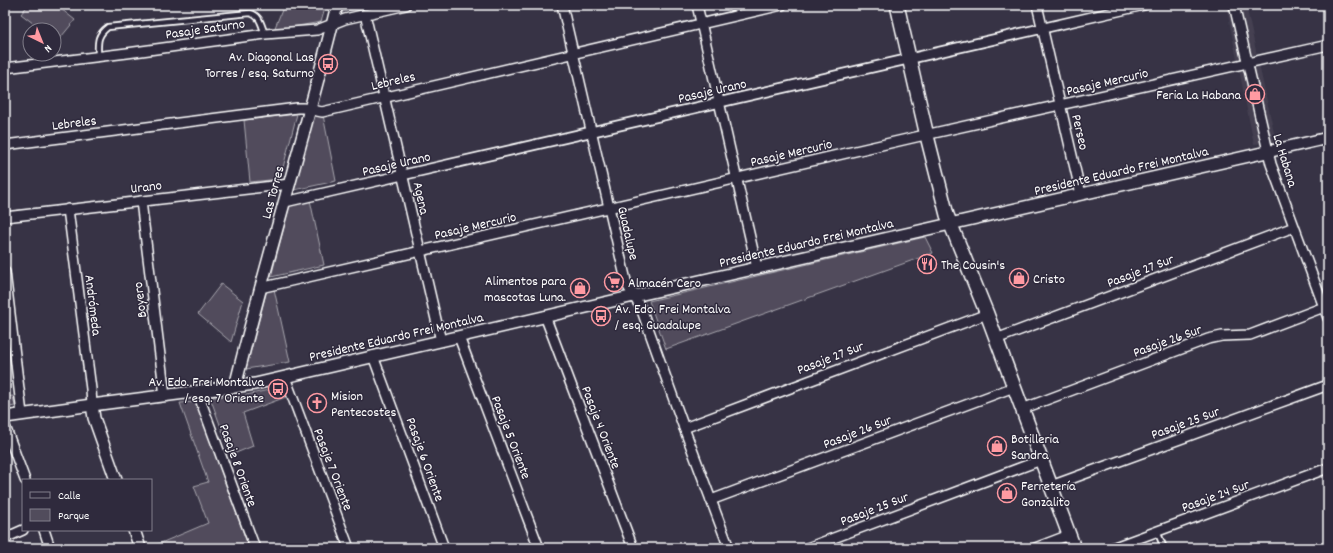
<svg xmlns="http://www.w3.org/2000/svg" width="1333" height="553" font-family="Dekko,sans-serif">
<style>
.built{fill:#444051}
.green{fill:#514c5c;stroke:#a8a6ae}
.lines{fill:none;stroke-linecap:round;stroke-linejoin:round}
.service-casing{stroke:#fff;stroke-width:8}
.minor-casing{stroke:#fff;stroke-width:12}
.tertiary-casing{stroke:#fff;stroke-width:14}
.secondary-casing{stroke:#fff;stroke-width:16}
.service{stroke:#2f2a3d;stroke-width:4.5}
.minor{stroke:#2f2a3d;stroke-width:9}
.tertiary{stroke:#2f2a3d;stroke-width:11}
.secondary{stroke:#2f2a3d;stroke-width:13}
.labels{text-anchor:middle;stroke-width:3;stroke-linejoin:round;paint-order:stroke}
.street-label{font-size:14px;fill:#fff;stroke:#2f2a3d}
.poi-label{font-size:14px;fill:#fff;stroke:#2f2a3d;text-anchor:start}
</style>
<rect width="100%" height="100%" fill="#373345"/>
<filter id="ink" filterUnits="userSpaceOnUse"><feTurbulence type="fractalNoise" baseFrequency=".025" numOctaves="2"/><feDisplacementMap in="SourceGraphic" scale="8" xChannelSelector="R" yChannelSelector="G"/><feConvolveMatrix kernelMatrix="1 2 1 2 8 2 1 2 1" color-interpolation-filters="sRGB"/></filter>
<g filter="url(#ink)">
<polygon class="built" points="1226,5 1246,5 1276,142 1254,144"/>
<g class="green">
<polygon points="28,5 56,5 75,20 57,42 54,40 54,30 42,30 21,14"/>
<polygon points="284,5 326,5 321,22 274,30"/>
<polygon points="344,5 374,5 342,12"/>
<polygon points="297,114 280,179 250,182 244,120"/>
<polygon points="323,115 336,181 294,190 313,116"/>
<polygon points="310,200 324,265 271,277 290,204"/>
<polygon points="925,237 933,253 666,349 649,301"/>
<polygon points="221,284 243,301 231,342 198,314"/>
<polygon points="274,289 290,362 246,369 267,290"/>
<polygon points="282,387 286,397 243,413 253,446 231,455 210,397 242,396"/>
<polygon points="13,396 15,406 5,408 5,397"/>
<polygon points="196,402 249,548 149,548 208,523 194,486 208,482 180,403"/>
</g>
<g class="lines">
<defs>
<g id="service">
<path d="M98 57C98 43 96 36 108 27L250 13C261 16 261 25 265 34"/>
<polyline points="1157,531 1164,548"/>
</g>
<g id="minor">
<polyline points="562,5 627,285 641,308 684,428 729,548"/>
<polyline points="697,5 757,268"/>
<polyline points="1037,5 1081,194"/>
<polyline points="1234,5 1271,164 1328,318"/>
<polyline points="365,14 441,341"/>
<polyline points="5,68 127,53 265,34 317,30 345,19 406,5"/>
<polyline points="5,145 297,108 303,108 322,112 782,5"/>
<polyline points="141,201 165,396"/>
<polyline points="285,202 1144,5"/>
<polyline points="68,209 91,389 92,405"/>
<polyline points="5,217 290,184"/>
<polyline points="5,272 22,414"/>
<polyline points="260,288 916,137 1328,45"/>
<polyline points="545,316 633,548"/>
<polyline points="459,337 539,548"/>
<polyline points="996,339 1294,227"/>
<polyline points="373,356 444,548"/>
<polyline points="285,377 349,548"/>
<polyline points="197,391 255,548"/>
<polyline points="1022,409 1208,339 1222,336 1250,335 1324,307"/>
<polyline points="5,426 25,480"/>
<polyline points="684,428 987,314"/>
<polyline points="1051,486 1328,385"/>
<polyline points="711,500 1014,387"/>
<polyline points="44,530 50,548"/>
<polyline points="5,538 23,530"/>
<polyline points="807,548 1041,460"/>
<polyline points="1035,548 1069,535"/>
<polyline points="1112,548 1328,468"/>
</g>
<g id="tertiary">
<path d="M235 387C266 259 306 133 337 5"/>
<polyline points="92,405 94,418 116,480"/>
<polyline points="5,417 92,405 255,384 634,296 1328,138"/>
<polyline points="134,530 140,548"/>
</g>
<polyline id="secondary" points="897,5 927,136 947,215 987,314 1074,548"/>
</defs>
<use href="#service" class="service-casing"/>
<use href="#minor" class="minor-casing"/>
<use href="#tertiary" class="tertiary-casing"/>
<use href="#secondary" class="secondary-casing"/>
<use href="#service" class="service"/>
<use href="#minor" class="minor"/>
<use href="#tertiary" class="tertiary"/>
<use href="#secondary" class="secondary"/>
</g>
</g>
<defs>
<symbol id="bus-ring" viewBox="-11 -11 22 22"><circle r="9.5" fill="#2f2a3d" stroke="#ff9aa2" stroke-width="1.5"/><path d="M-5-6H5V4H4V6H2V4H-2V6H-4V4H-5ZM-3.5-4V0h7V-4ZM-3.5 1.2v1.5H-2V1.2ZM2 1.2v1.5H3.5V1.2Z" fill="#ff9aa2"/></symbol>
<symbol id="shop-ring" viewBox="-11 -11 22 22"><circle r="9.5" fill="#2f2a3d" stroke="#ff9aa2" stroke-width="1.5"/><path d="M-5-2.5h2.3a2.7 3.5 0 0 1 5.4 0H5L5.5 6h-11ZM-1.5-2.5h3a1.5 2.3 0 0 0-3 0Z" fill="#ff9aa2"/></symbol>
<symbol id="restaurant-ring" viewBox="-11 -11 22 22"><circle r="9.5" fill="#2f2a3d" stroke="#ff9aa2" stroke-width="1.5"/><path d="M-5-6h1v4h1v-4h1v4h1v-4h1v5L-1.5 .5V6h-2V.5L-5-1ZM5-6V6H3V1.5H1.5Q1.5-4 5-6Z" fill="#ff9aa2"/></symbol>
<symbol id="supermarket-ring" viewBox="-11 -11 22 22"><circle r="9.5" fill="#2f2a3d" stroke="#ff9aa2" stroke-width="1.5"/><path d="M-6-5.5h2.5l.6 2H6L4.5 2H-2.5L-4.4-4H-6ZM-1.5 3.2a1.3 1.3 0 1 0 .1 0ZM3 3.2a1.3 1.3 0 1 0 .1 0Z" fill="#ff9aa2"/></symbol>
<symbol id="church-ring" viewBox="-11 -11 22 22"><circle r="9.5" fill="#2f2a3d" stroke="#ff9aa2" stroke-width="1.5"/><path d="M-1.2-6h2.4v3.5h3.3v2.4h-3.3V6h-2.4V-.1h-3.3v-2.4h3.3Z" fill="#ff9aa2"/></symbol>
</defs>
<g fill-rule="evenodd">
<use href="#bus-ring" x="317" y="53" width="22" height="22"/>
<use href="#shop-ring" x="1244" y="83" width="22" height="22"/>
<use href="#restaurant-ring" x="916" y="253" width="22" height="22"/>
<use href="#shop-ring" x="1008" y="267" width="22" height="22"/>
<use href="#supermarket-ring" x="603" y="271" width="22" height="22"/>
<use href="#shop-ring" x="569" y="277" width="22" height="22"/>
<use href="#bus-ring" x="590" y="305" width="22" height="22"/>
<use href="#bus-ring" x="267" y="378" width="22" height="22"/>
<use href="#church-ring" x="306" y="392" width="22" height="22"/>
<use href="#shop-ring" x="986" y="435" width="22" height="22"/>
<use href="#shop-ring" x="996" y="482" width="22" height="22"/>
</g>
<g class="labels">
<g class="street-label">
<text transform="translate(205 28) rotate(-8)" y="5">Pasaje Saturno</text>
<text transform="translate(393 80) rotate(-13)" y="5">Lebreles</text>
<text transform="translate(1107 81) rotate(-13)" y="5">Pasaje Mercurio</text>
<text transform="translate(712 90) rotate(-13)" y="5">Pasaje Urano</text>
<text transform="translate(74 122) rotate(-7)" y="5">Lebreles</text>
<text transform="translate(1081 132) rotate(77)" y="5">Perseo</text>
<text transform="translate(791 152) rotate(-13)" y="5">Pasaje Mercurio</text>
<text transform="translate(1286 160) rotate(73)" y="5">La Habana</text>
<text transform="translate(396 163) rotate(-13)" y="5">Pasaje Urano</text>
<text transform="translate(1121 170) rotate(-13)" y="5">Presidente Eduardo Frei Montalva</text>
<text transform="translate(146 186) rotate(-7)" y="5">Urano</text>
<text transform="translate(272 192) rotate(-75)" y="5">Las Torres</text>
<text transform="translate(422 198) rotate(77)" y="5">Agena</text>
<text transform="translate(475 225) rotate(-13)" y="5">Pasaje Mercurio</text>
<text transform="translate(629 233) rotate(77)" y="5">Guadalupe</text>
<text transform="translate(806 242) rotate(-13)" y="5">Presidente Eduardo Frei Montalva</text>
<text transform="translate(1140 270) rotate(-21)" y="5">Pasaje 27 Sur</text>
<text transform="translate(139 300) rotate(-97)" y="5">Boyero</text>
<text transform="translate(94 305) rotate(83)" y="5">Andrómeda</text>
<text transform="translate(396 336) rotate(-13)" y="5">Presidente Eduardo Frei Montalva</text>
<text transform="translate(1167 340) rotate(-20)" y="5">Pasaje 26 Sur</text>
<text transform="translate(830 357) rotate(-21)" y="5">Pasaje 27 Sur</text>
<text transform="translate(1185 422) rotate(-20)" y="5">Pasaje 25 Sur</text>
<text transform="translate(602 427) rotate(69)" y="5">Pasaje 4 Oriente</text>
<text transform="translate(857 431) rotate(-21)" y="5">Pasaje 26 Sur</text>
<text transform="translate(512 437) rotate(69)" y="5">Pasaje 5 Oriente</text>
<text transform="translate(426 459) rotate(70)" y="5">Pasaje 6 Oriente</text>
<text transform="translate(239 465) rotate(70)" y="5">Pasaje 8 Oriente</text>
<text transform="translate(334 469) rotate(69)" y="5">Pasaje 7 Oriente</text>
<text transform="translate(1215 495) rotate(-20)" y="5">Pasaje 24 Sur</text>
<text transform="translate(874 508) rotate(-21)" y="5">Pasaje 25 Sur</text>
</g>
<g class="poi-label">
<text x="314" y="61" text-anchor="end">Av. Diagonal Las<tspan x="314" dy="16">Torres / esq. Saturno</tspan></text>
<text x="1241" y="99" text-anchor="end">Feria La Habana</text>
<text x="941" y="269">The Cousin's</text>
<text x="1033" y="283">Cristo</text>
<text x="566" y="285" text-anchor="end">Alimentos para<tspan x="566" dy="16">mascotas Luna.</tspan></text>
<text x="628" y="287">Almacén Cero</text>
<text x="615" y="313">Av. Edo. Frei Montalva<tspan x="615" dy="16">/ esq. Guadalupe</tspan></text>
<text x="264" y="386" text-anchor="end">Av. Edo. Frei Montalva<tspan x="264" dy="16">/ esq. 7 Oriente</tspan></text>
<text x="331" y="400">Mision<tspan x="331" dy="16">Pentecostes</tspan></text>
<text x="1011" y="443">Botilleria<tspan x="1011" dy="16">Sandra</tspan></text>
<text x="1021" y="490">Ferretería<tspan x="1021" dy="16">Gonzalito</tspan></text>
</g>
</g>
<rect width="1333" height="553" fill="none" stroke="#2f2a3d" stroke-width="20"/>
<rect x="10" y="10" width="1313" height="533" fill="none" stroke="#fff" stroke-width="1.5" filter="url(#ink)"/>
<rect x="22" y="479" width="130" height="52" fill="#2f2a3d" stroke="#827f8b"/>
<rect x="30" y="492" width="20" height="6" fill="#2f2a3d" stroke="#827f8b"/>
<text x="58" y="499" font-size="12" fill="#ffffff">Calle</text>
<rect x="30" y="509" width="20" height="12" fill="#514c5c" stroke="#827f8b"/>
<text x="58" y="519" font-size="12" fill="#ffffff">Parque</text>
<g transform="translate(42 42) rotate(137)"><circle r="19" fill="#2f2a3d" stroke="#827f8b"/>
<path d="M0-3L7 15L0 10L-7 15Z" fill="#ff9aa2"/>
<text y="-6" font-size="11" font-weight="bold" text-anchor="middle" fill="#ffffff">N</text>
</g>
</svg>
